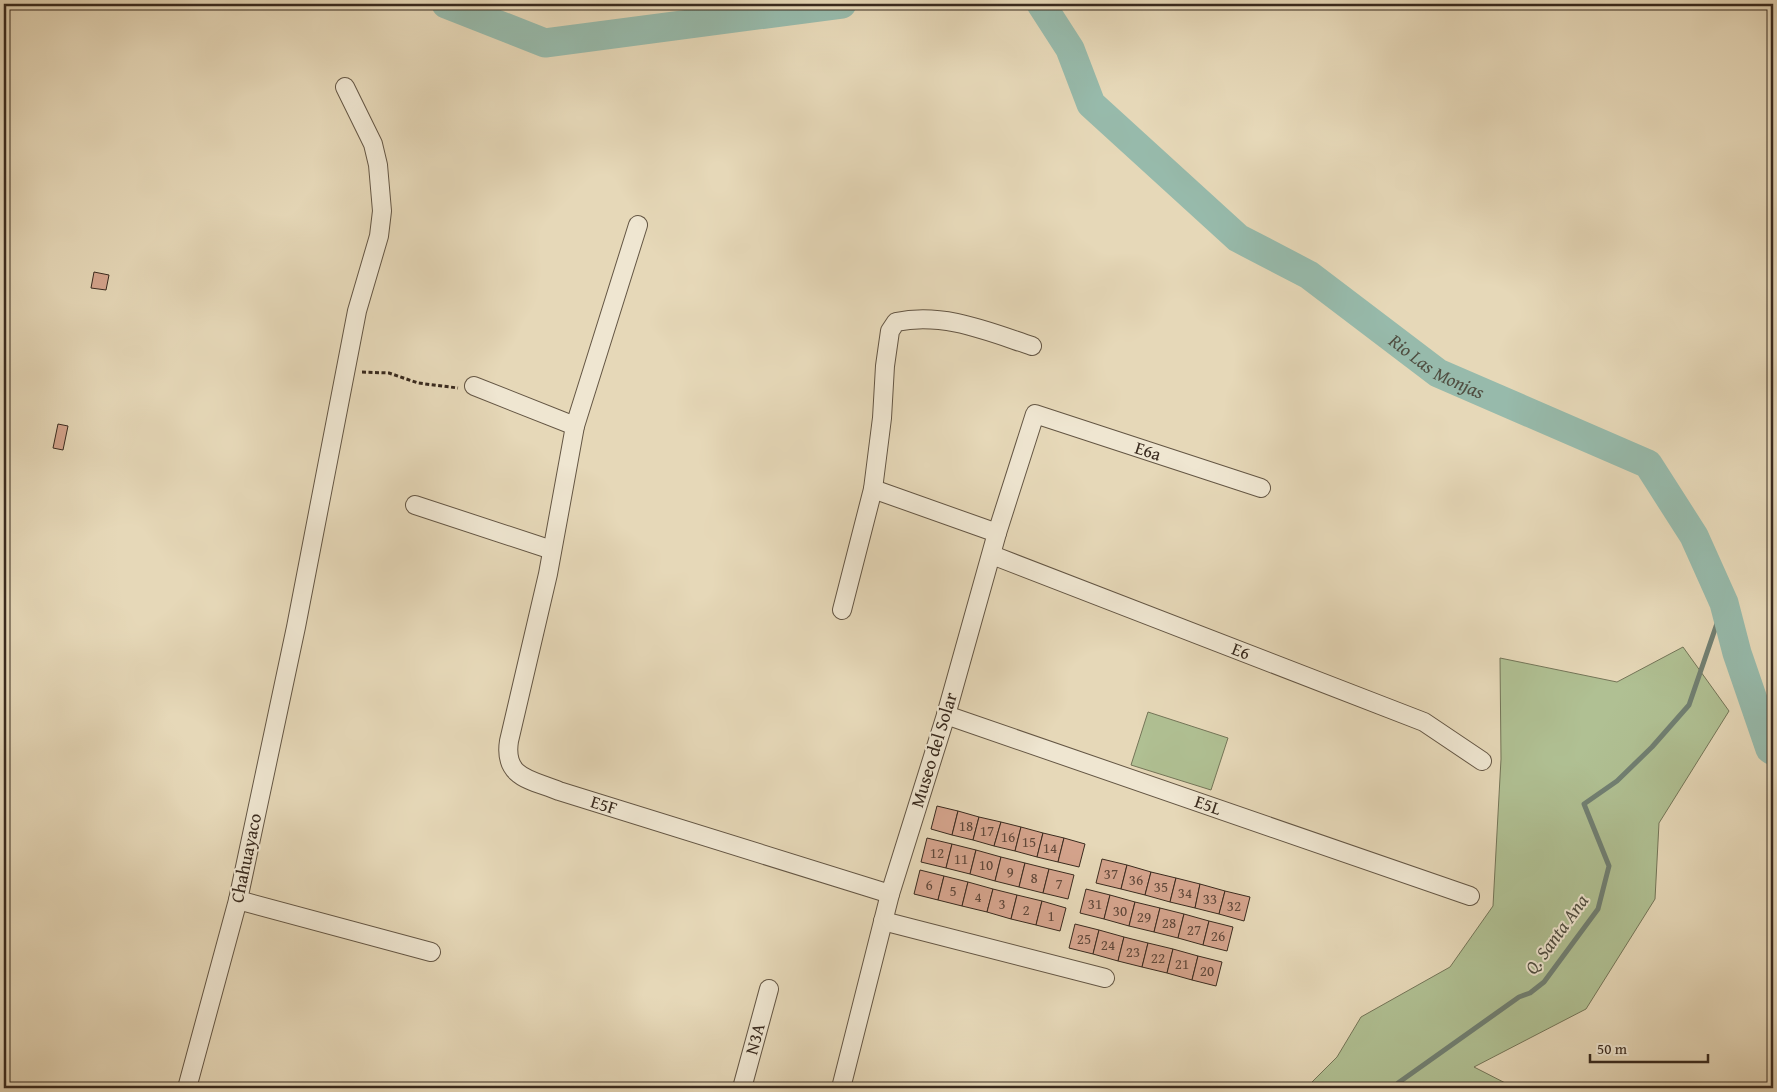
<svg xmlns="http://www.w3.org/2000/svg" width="1777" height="1092" font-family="'Gentium Book Plus',serif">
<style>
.green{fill:#b0c093;stroke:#747558}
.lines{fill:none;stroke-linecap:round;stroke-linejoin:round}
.stream{stroke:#718073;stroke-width:5}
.river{stroke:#97baab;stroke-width:29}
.building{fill:#d5a48d;stroke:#392a1e}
.minor-casing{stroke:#645644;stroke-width:20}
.path{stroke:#392a1e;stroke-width:3;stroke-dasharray:4 2.5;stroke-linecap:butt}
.minor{stroke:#efe6d1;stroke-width:18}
.labels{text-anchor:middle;stroke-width:4;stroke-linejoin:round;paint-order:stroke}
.number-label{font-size:15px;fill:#60483a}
.street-label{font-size:18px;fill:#392a1e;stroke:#efe6d1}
.water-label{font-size:19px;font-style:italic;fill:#504e41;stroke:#efe6d1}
</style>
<rect width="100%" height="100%" fill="#e6d8b8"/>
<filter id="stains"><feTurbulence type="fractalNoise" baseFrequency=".004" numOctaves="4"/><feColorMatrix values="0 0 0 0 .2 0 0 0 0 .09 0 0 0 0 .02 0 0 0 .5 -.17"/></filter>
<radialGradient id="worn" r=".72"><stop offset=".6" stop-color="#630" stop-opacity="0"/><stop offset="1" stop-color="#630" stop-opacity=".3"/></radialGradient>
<g class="green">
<polygon points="1683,647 1729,711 1659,823 1655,899 1586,1009 1474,1067 1515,1088 1306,1088 1337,1057 1361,1017 1450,967 1493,906 1501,759 1500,658 1617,682"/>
<polygon points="1148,712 1228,738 1211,790 1131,765"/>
</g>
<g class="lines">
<polyline class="stream" points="1395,1088 1398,1083 1519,997 1530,993 1544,982 1598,909 1609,866 1584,804 1617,781 1652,747 1689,705 1724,603"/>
<g class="river">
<polyline points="446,4 545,43 842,4"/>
<path id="s1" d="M1041 4 1070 49 1091 104 1238 238 1309 275 1438 373 1648 464 1694 536 1724 603 1737 653 1770 749 1773 751"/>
</g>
</g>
<g class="building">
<polygon points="94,272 109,275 106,290 91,288"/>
<polygon points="58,424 68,426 63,450 53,448"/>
<polygon points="937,806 958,811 952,835 931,829"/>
<polygon points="958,811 979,817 973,840 952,835"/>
<polygon points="979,817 1001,822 994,846 973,840"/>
<polygon points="1001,822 1021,827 1015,851 994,846"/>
<polygon points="1021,827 1043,833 1037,857 1015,851"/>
<polygon points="1043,833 1064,838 1058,862 1037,857"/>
<polygon points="927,838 952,844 946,868 921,862"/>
<polygon points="1064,838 1085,844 1079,867 1058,862"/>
<polygon points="952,844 976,850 970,874 946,868"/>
<polygon points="976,850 1001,857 995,881 970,874"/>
<polygon points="1001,857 1025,863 1019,887 995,881"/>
<polygon points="1102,859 1127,865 1121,889 1096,883"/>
<polygon points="1025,863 1049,869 1043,893 1019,887"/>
<polygon points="1127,865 1151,872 1145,895 1121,889"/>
<polygon points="1049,869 1074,875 1068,899 1043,893"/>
<polygon points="920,870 944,876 938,900 914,894"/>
<polygon points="1151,872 1176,878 1170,902 1145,895"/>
<polygon points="944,876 968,882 962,906 938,900"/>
<polygon points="1176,878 1200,884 1195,908 1170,902"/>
<polygon points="968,882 993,889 987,912 962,906"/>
<polygon points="1200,884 1225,891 1219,914 1195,908"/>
<polygon points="993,889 1017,895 1011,919 987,912"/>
<polygon points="1086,889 1110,895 1104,919 1080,913"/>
<polygon points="1225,891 1250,897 1244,921 1219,914"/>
<polygon points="1017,895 1042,901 1036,925 1011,919"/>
<polygon points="1110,895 1135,902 1129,926 1104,919"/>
<polygon points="1042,901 1066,908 1060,931 1036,925"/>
<polygon points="1135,902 1160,908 1154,932 1129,926"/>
<polygon points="1160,908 1184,914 1178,938 1154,932"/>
<polygon points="1184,914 1209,921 1203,945 1178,938"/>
<polygon points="1209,921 1233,927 1227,951 1203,945"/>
<polygon points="1075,924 1099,930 1093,954 1069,948"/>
<polygon points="1099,930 1124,937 1118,961 1093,954"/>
<polygon points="1124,937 1148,943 1142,967 1118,961"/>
<polygon points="1148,943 1173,949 1167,973 1142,967"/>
<polygon points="1173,949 1198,956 1192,980 1167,973"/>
<polygon points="1198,956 1222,962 1216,986 1192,980"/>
</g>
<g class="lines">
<defs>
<g id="minor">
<path d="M638 225 575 426 548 574 509 741C503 779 533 780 559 791L890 894"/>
<polyline points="474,386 575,426"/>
<polyline points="873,489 997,533"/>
<polyline points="415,505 552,550"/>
<polyline points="992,555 1424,722 1482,761"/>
<path d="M842 610 873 489 882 418 885 366 890 331 896 322C943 312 987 331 1032 346"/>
<polyline points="946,715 1470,896"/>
<polyline points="238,900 431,952"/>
<polyline points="883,921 1105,978"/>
<polyline points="187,1088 238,900 296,627 357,311 379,236 382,211 378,165 373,144 345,87"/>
<polyline points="742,1088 769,989"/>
<polyline points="841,1088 890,894 946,715 997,533 1035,414 1261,488"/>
</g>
</defs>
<use href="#minor" class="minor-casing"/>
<polyline class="path" points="362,372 389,373 418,383 458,388"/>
<use href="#minor" class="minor"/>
</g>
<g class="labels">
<g class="number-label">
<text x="966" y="831">18</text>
<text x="987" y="836">17</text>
<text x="1008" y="842">16</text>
<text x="1029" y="847">15</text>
<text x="1050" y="853">14</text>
<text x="937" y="858">12</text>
<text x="961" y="864">11</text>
<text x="986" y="870">10</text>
<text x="1010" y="877">9</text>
<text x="1111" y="879">37</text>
<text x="1034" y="883">8</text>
<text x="1136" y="885">36</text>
<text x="1059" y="889">7</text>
<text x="929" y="890">6</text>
<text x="1161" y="892">35</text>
<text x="953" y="896">5</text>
<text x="1185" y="898">34</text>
<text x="978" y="902">4</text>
<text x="1210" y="904">33</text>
<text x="1002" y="909">3</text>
<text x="1095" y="909">31</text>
<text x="1234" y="911">32</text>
<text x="1026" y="915">2</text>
<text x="1120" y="916">30</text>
<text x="1051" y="921">1</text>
<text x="1144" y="922">29</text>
<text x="1169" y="928">28</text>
<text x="1194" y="935">27</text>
<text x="1218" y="941">26</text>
<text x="1084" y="944">25</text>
<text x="1108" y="950">24</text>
<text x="1133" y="957">23</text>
<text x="1158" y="963">22</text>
<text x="1182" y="969">21</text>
<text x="1207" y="976">20</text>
</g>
<g class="street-label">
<text transform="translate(1148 451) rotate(18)" y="6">E6a</text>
<text transform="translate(1241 651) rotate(21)" y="6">E6</text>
<text transform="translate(934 750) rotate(-73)" y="6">Museo del Solar</text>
<text transform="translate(604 805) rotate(17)" y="6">E5F</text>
<text transform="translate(1208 805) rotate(19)" y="6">E5L</text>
<text transform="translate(246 858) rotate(-78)" y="6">Chahuayaco</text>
<text transform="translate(755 1039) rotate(-75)" y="6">N3A</text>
</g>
<g class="water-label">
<text dy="7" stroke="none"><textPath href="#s1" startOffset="549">Rio Las Monjas</textPath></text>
<text transform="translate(1556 934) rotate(-54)" y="7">Q. Santa Ana</text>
</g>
</g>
<rect width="1777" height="1092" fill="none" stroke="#e6d8b8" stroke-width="20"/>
<rect x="5" y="5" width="1767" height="1082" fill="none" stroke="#392a1e" stroke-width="2.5"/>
<rect x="10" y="10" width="1757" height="1072" fill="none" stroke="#392a1e"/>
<path d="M1590 1054v8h118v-8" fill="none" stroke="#392a1e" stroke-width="2.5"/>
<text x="1597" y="1054" font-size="15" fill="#392a1e" stroke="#efe6d1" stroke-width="4" paint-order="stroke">50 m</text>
<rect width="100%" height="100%" filter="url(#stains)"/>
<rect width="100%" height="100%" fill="url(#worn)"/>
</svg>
